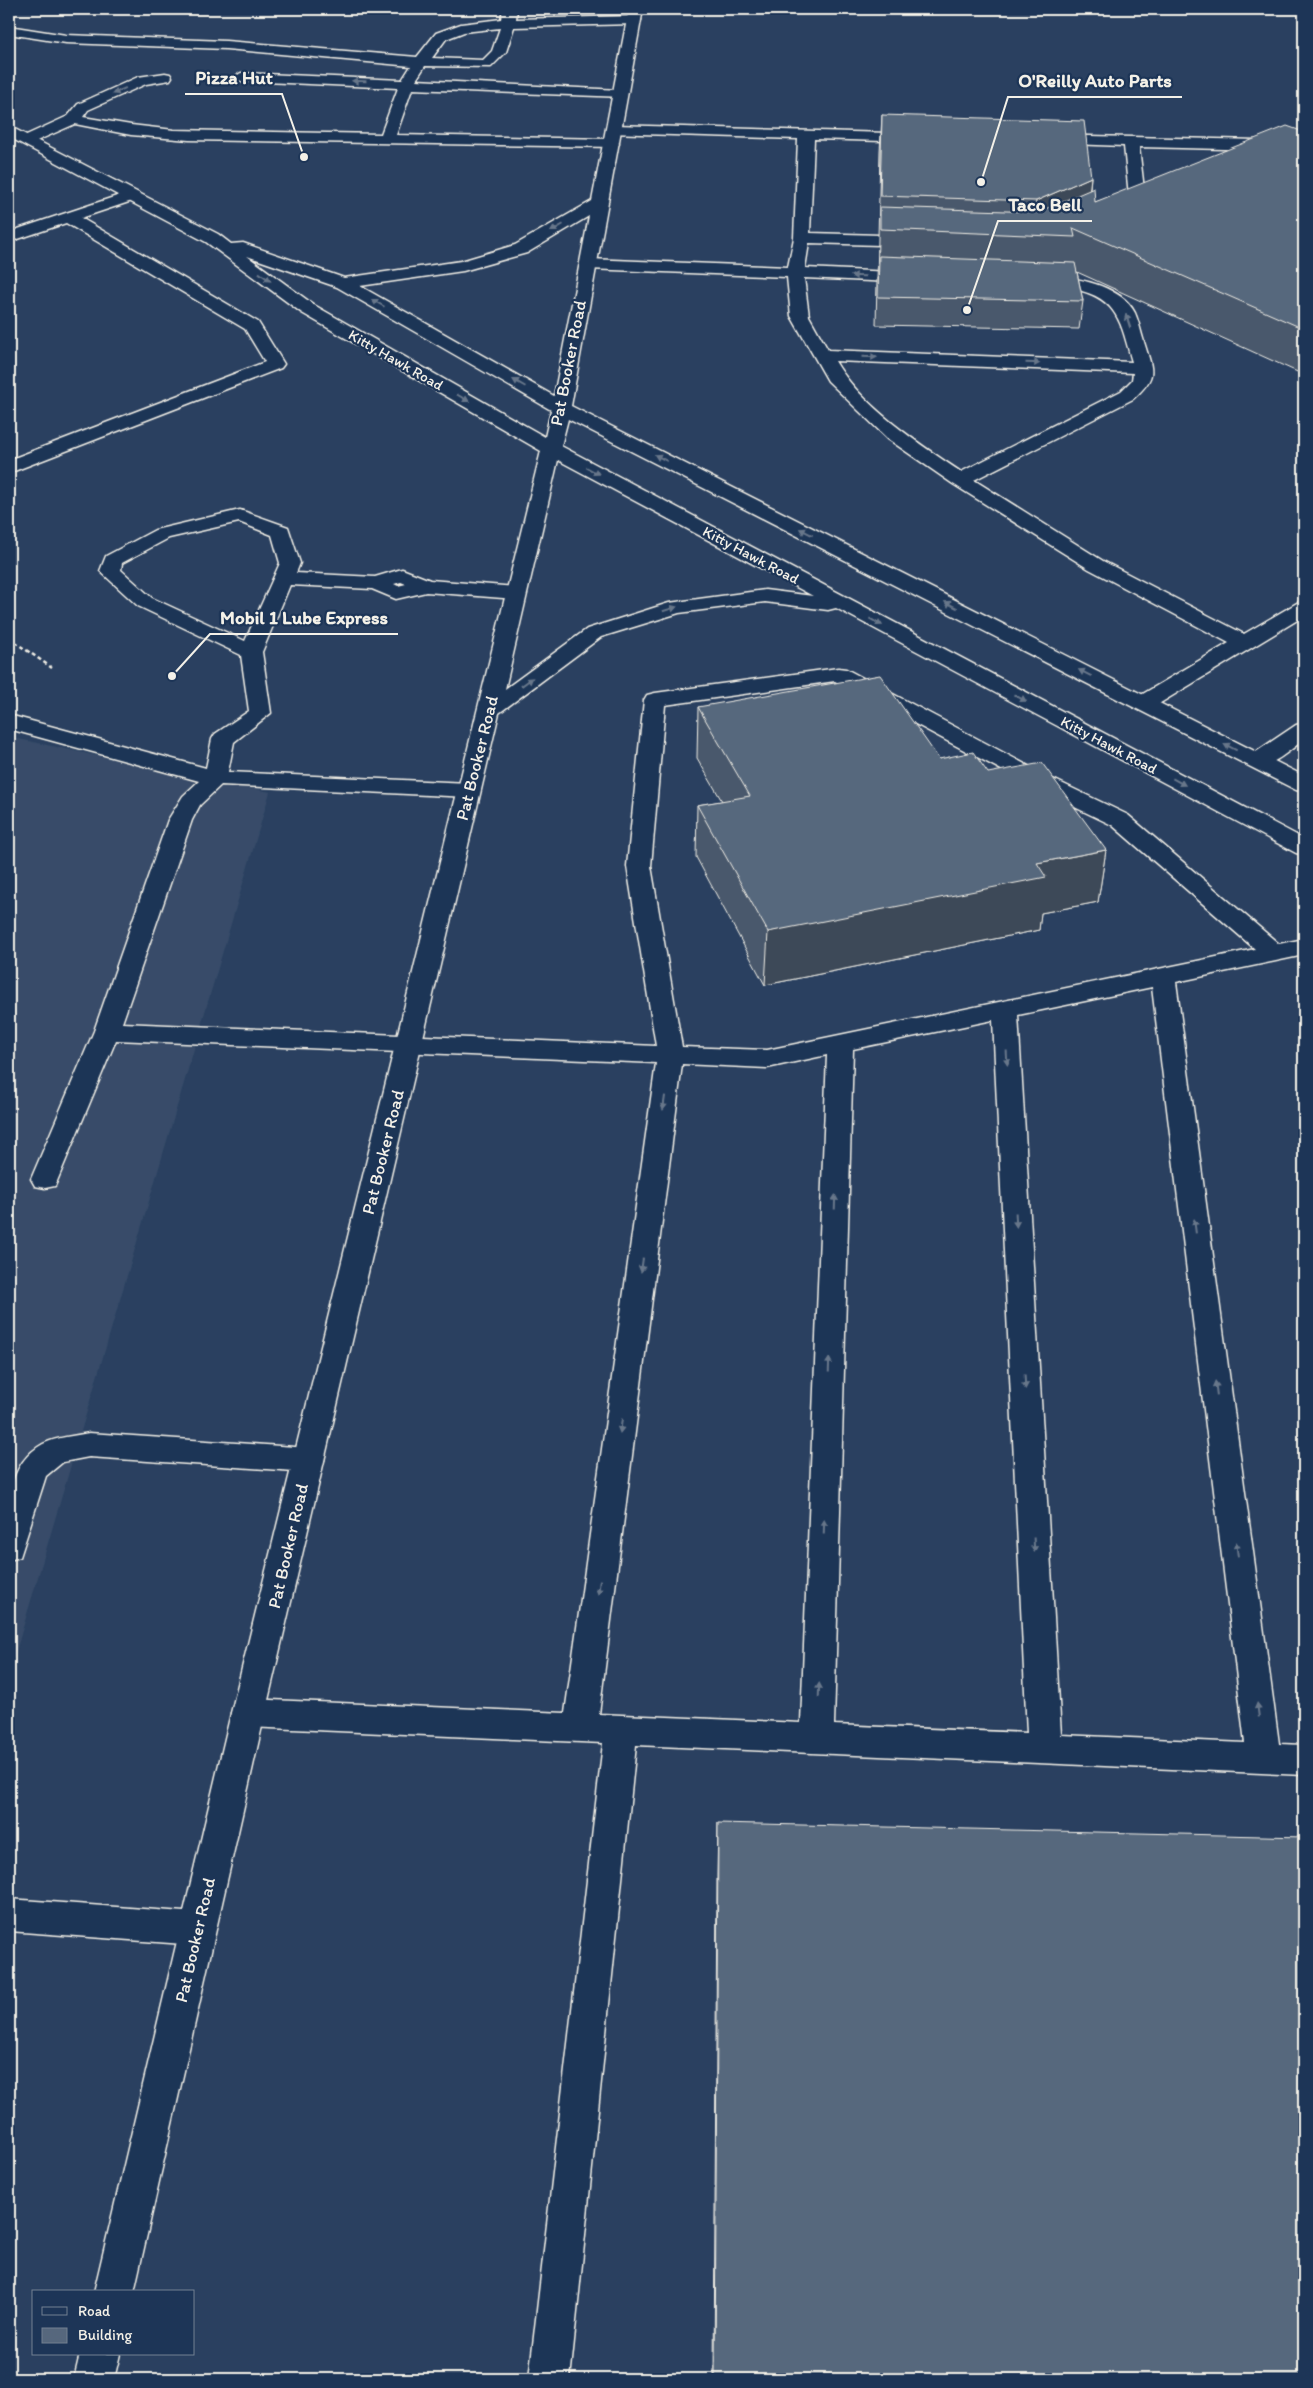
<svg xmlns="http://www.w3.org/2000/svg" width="1313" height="2388" font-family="Itim,sans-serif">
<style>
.built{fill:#374c69}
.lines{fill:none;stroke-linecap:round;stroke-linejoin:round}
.lane-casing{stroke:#f4f1e8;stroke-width:3}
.street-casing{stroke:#f4f1e8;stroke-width:3}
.secondary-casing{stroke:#f4f1e8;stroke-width:3}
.path{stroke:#f4f1e8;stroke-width:2.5;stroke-dasharray:4 3;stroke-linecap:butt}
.lane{fill:#1d3557;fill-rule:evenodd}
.street{fill:#1d3557;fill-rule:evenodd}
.secondary{fill:#1d3557;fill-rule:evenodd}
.wall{fill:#4a596c;stroke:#f4f1e8}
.shaded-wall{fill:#3c4858;stroke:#f4f1e8}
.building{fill:#56677d;stroke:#f4f1e8}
.oneway{fill:#68778a}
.labels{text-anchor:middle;stroke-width:4.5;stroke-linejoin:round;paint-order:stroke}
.far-street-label{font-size:15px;fill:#f4f1e8;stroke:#1d3557}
.street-label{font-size:18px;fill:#f4f1e8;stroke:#1d3557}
.leader{fill:none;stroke:#f4f1e8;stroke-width:2}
.callout-dot{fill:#f4f1e8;stroke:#1d3557;stroke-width:2}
.callout-label{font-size:19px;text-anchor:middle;font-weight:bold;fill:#f4f1e8;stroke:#1d3557;stroke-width:4.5;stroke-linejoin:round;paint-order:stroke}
</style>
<rect width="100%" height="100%" fill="#2a4060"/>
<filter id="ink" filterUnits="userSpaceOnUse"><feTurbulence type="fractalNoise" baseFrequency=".02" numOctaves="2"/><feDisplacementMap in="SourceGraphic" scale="10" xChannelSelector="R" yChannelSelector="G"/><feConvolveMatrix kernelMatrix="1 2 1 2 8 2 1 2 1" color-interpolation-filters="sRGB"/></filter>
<g filter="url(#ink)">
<polygon class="built" points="9,737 270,792 9,1675"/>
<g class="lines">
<defs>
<g id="lane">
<path d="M503 9H517L516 19 634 16 641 20 634 24 514 27 506 52 491 67 425 66 416 80 620 90 625 91 627 94 625 97 412 89 396 135 611 139 616 141 619 144 616 147 189 140 131 135 75 124 32 143 27 145 19 140 22 137 68 116 78 104 138 77 165 73 170 74 172 77 170 80 146 84 88 110 83 117 131 125 174 130 381 134 398 88 241 81 234 77 241 73 402 80 411 66 226 49 66 43 9 34V26L66 35 226 41 417 57 436 33 461 24 501 19ZM500 28 492 51 483 60 432 58 446 39 464 32Z"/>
<path d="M614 125 923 134 926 137 923 140 918 142 814 139 810 233 916 236 922 237 924 241 922 245 916 246 809 243 805 268 914 273 920 274 922 278 920 282 914 283 804 278 809 316 828 350 1132 362C1121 324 1119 298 1074 289 1061 287 1048 290 1035 287L1032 283 1035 279C1063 272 1121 284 1135 313 1139 322 1141 333 1144 342 1153 372 1158 376 1133 399L974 480 1103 561 1244 634 1297 603 1304 601V616L1152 708 1144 710 1136 708 1133 703 1136 698 1229 643 1089 569 953 484 888 439 828 381 791 316 787 277 588 269 582 268 580 264 582 260 588 259 788 267 794 238 798 139 609 133 606 130ZM835 361 1133 373 1132 380 1121 391 961 472C918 443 861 406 835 361Z"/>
<polygon points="1048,135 1304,141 1304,151 1139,147 1145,198 1143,201 1122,211 1110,211 1108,208 1110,205 1129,196 1124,146 1043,143 1040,140 1043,137"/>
<polygon points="132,191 140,196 138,199 81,218 258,322 284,364 281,368 9,473 9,460 265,362 245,329 66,223 9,242 9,232"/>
<path d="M240 510 288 527 300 563 296 573 375 577 402 569 430 580 516 587 523 589 526 593 523 597 516 599 426 592 396 599 372 589 290 585 262 652 271 713 234 742 228 772 469 783 477 785 480 790 477 795 469 797 221 785 200 805 192 820 122 1023 656 1046 627 866 644 700 647 695 655 693 838 668 846 669 1053 779 1128 815 1279 944 1304 939V955L1176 982 1279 1744 1304 1745V1775L636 1745 570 2379H529L603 1743 248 1727 236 1723 231 1713 236 1703 248 1699 565 1713 656 1063 116 1040 55 1186 45 1188 35 1186 31 1179 94 1031 168 820 183 796 199 781 9 729V715L206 768 212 739 215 734 249 711 241 655 138 606 100 571 106 556 155 530ZM239 522 272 535 280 563 245 641 152 598 121 570 122 563 169 538ZM401 582 406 584 398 586 394 584ZM835 681 1037 789 1112 825 1255 949 767 1050 682 1047 651 866 665 705ZM1152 987 1245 1743 1061 1735 1018 1015ZM993 1020 1027 1733 834 1725 853 1049ZM827 1055 801 1723 599 1714 682 1064 767 1068Z"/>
<path d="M1304 723V740C1289 750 1269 771 1250 766L1247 761 1250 756 1296 725Z"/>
<path d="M89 1433 309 1448 320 1452 324 1460 320 1468 309 1472 89 1457 63 1462 46 1476 20 1557 9 1560C9 1520 1 1467 43 1444 56 1437 75 1436 89 1433Z"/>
</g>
<polygon id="street" points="9,1899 197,1913 210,1917 215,1929 210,1941 197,1945 9,1931"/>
<g id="secondary">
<path d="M629 9H643L571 406 1304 776V792L1296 790 568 419 561 446 1304 839V855L1296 853 836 608 828 610 765 602 679 613 601 637 499 713 265 1713 134 2292H94L231 1713 541 451 302 313 206 242 9 137V126L218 234 231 244 243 243 344 278 461 261 515 245 592 201ZM589 216 554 396 360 286 463 271 527 253ZM247 256 337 287 551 410 545 437 314 305ZM558 460 813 596 765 590 669 603 587 629 505 689Z"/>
<polygon points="80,2354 120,2354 114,2379 74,2379"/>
</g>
</defs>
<use href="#lane" class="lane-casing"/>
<use href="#street" class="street-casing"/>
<use href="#secondary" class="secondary-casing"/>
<polyline class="path" points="9,638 52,668"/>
<use href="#lane" class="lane"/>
<use href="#street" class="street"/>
<use href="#secondary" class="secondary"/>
</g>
<g class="wall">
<polygon points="882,115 1091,177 1090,189 1095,202 1304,132 1304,375 1077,272 1083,301 1079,329 876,325 880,151"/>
<polygon points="698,707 939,759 988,773 1106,850 1098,902 1041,913 1039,930 765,985 696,857 697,805 722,801 697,758"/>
<polygon points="718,1823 1304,2379 714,2379 717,1874"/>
</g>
<g class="shaded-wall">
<polygon points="1091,177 1087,213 1032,235 1036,201"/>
<polygon points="1106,850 1098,902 1041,913 1039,930 765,985 768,932 1037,863"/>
</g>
<g class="building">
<polygon points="882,115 1084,121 1091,177 1036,201 880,196"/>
<polygon points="1287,126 1304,132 1304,329 1073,228 1075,237 880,229 880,207 1038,212 1094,188 1095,202"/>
<polygon points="879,256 1075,263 1083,301 878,297"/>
<polygon points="880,675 939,759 973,752 988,773 1042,763 1106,850 1037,863 1046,877 768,932 697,805 750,796 698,707"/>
<polygon points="718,1823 1304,1837 1304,2379 715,2379"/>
</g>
<defs><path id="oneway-solid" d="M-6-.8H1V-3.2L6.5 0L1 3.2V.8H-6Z" transform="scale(1.25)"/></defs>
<g class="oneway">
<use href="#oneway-solid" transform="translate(359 81) rotate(-178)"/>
<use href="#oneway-solid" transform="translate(119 91) rotate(156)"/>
<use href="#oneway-solid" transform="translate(557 228) rotate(150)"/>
<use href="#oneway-solid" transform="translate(858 276) rotate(-178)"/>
<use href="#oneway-solid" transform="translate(265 277) rotate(36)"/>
<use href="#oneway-solid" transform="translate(378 303) rotate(-150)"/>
<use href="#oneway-solid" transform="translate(1128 321) rotate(-108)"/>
<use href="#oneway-solid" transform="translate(870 357) rotate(2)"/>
<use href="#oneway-solid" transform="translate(1033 363) rotate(2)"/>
<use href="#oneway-solid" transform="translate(519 383) rotate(-150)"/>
<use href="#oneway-solid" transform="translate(463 398) rotate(30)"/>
<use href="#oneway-solid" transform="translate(661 458) rotate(-153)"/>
<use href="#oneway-solid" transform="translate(593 471) rotate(28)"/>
<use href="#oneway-solid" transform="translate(806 532) rotate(-153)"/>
<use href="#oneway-solid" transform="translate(951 605) rotate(-153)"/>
<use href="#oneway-solid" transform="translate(670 609) rotate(-17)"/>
<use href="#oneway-solid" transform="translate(876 622) rotate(28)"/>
<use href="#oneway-solid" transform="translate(1085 673) rotate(-153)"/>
<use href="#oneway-solid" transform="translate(527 682) rotate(-36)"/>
<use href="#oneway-solid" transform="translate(1020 698) rotate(28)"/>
<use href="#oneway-solid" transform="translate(1230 747) rotate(-153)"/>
<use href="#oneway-solid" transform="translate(1179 782) rotate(28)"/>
<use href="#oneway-solid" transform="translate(1007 1058) rotate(87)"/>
<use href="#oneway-solid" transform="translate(664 1103) rotate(98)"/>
<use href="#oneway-solid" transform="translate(835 1202) rotate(-88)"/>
<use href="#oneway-solid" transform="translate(1016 1220) rotate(87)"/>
<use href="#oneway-solid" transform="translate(1195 1226) rotate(-97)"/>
<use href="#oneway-solid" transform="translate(642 1265) rotate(98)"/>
<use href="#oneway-solid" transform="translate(829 1365) rotate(-88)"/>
<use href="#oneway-solid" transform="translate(1025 1382) rotate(87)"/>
<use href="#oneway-solid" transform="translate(1216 1388) rotate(-97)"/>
<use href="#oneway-solid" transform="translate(621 1426) rotate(98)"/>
<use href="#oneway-solid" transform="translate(824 1527) rotate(-88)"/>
<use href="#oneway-solid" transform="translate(1034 1545) rotate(87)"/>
<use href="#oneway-solid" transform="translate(1237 1549) rotate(-97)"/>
<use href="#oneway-solid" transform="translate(599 1587) rotate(98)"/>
<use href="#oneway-solid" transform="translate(819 1690) rotate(-88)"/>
<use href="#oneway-solid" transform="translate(1258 1710) rotate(-97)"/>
</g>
</g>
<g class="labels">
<g class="far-street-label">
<text transform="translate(396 360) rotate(30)" y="5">Kitty Hawk Road</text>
<text transform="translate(751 555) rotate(28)" y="5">Kitty Hawk Road</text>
<text transform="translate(1109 745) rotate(28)" y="5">Kitty Hawk Road</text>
</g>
<g class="street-label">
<text transform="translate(568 363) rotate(-79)" y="6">Pat Booker Road</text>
<text transform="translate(477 758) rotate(-76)" y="6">Pat Booker Road</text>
<text transform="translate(383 1152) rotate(-76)" y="6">Pat Booker Road</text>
<text transform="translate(288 1546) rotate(-77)" y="6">Pat Booker Road</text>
<text transform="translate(195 1940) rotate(-77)" y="6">Pat Booker Road</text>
</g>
</g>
<path class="leader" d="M304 157L282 94H185M981 182L1008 97H1182M967 310L998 221H1092M172 676L210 634H398"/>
<g class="callout-dot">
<circle cx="304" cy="157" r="5"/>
<circle cx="981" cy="182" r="5"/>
<circle cx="967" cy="310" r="5"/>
<circle cx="172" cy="676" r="5"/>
</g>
<g class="callout-label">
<text x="234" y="84">Pizza Hut</text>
<text x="1095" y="87">O'Reilly Auto Parts</text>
<text x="1045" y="211">Taco Bell</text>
<text x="304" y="624">Mobil 1 Lube Express</text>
</g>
<rect width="1313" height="2388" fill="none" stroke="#1d3557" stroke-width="30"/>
<rect x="15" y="15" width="1283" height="2358" fill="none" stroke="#f4f1e8" stroke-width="2" filter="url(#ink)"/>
<rect x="32" y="2290" width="162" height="65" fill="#1d3557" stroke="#738091"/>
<rect x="42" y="2307" width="25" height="8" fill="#1d3557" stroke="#738091"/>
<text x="78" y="2316" font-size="15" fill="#f4f1e8">Road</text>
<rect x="42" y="2328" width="25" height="15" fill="#56677d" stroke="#738091"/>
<text x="78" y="2340" font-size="15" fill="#f4f1e8">Building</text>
</svg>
